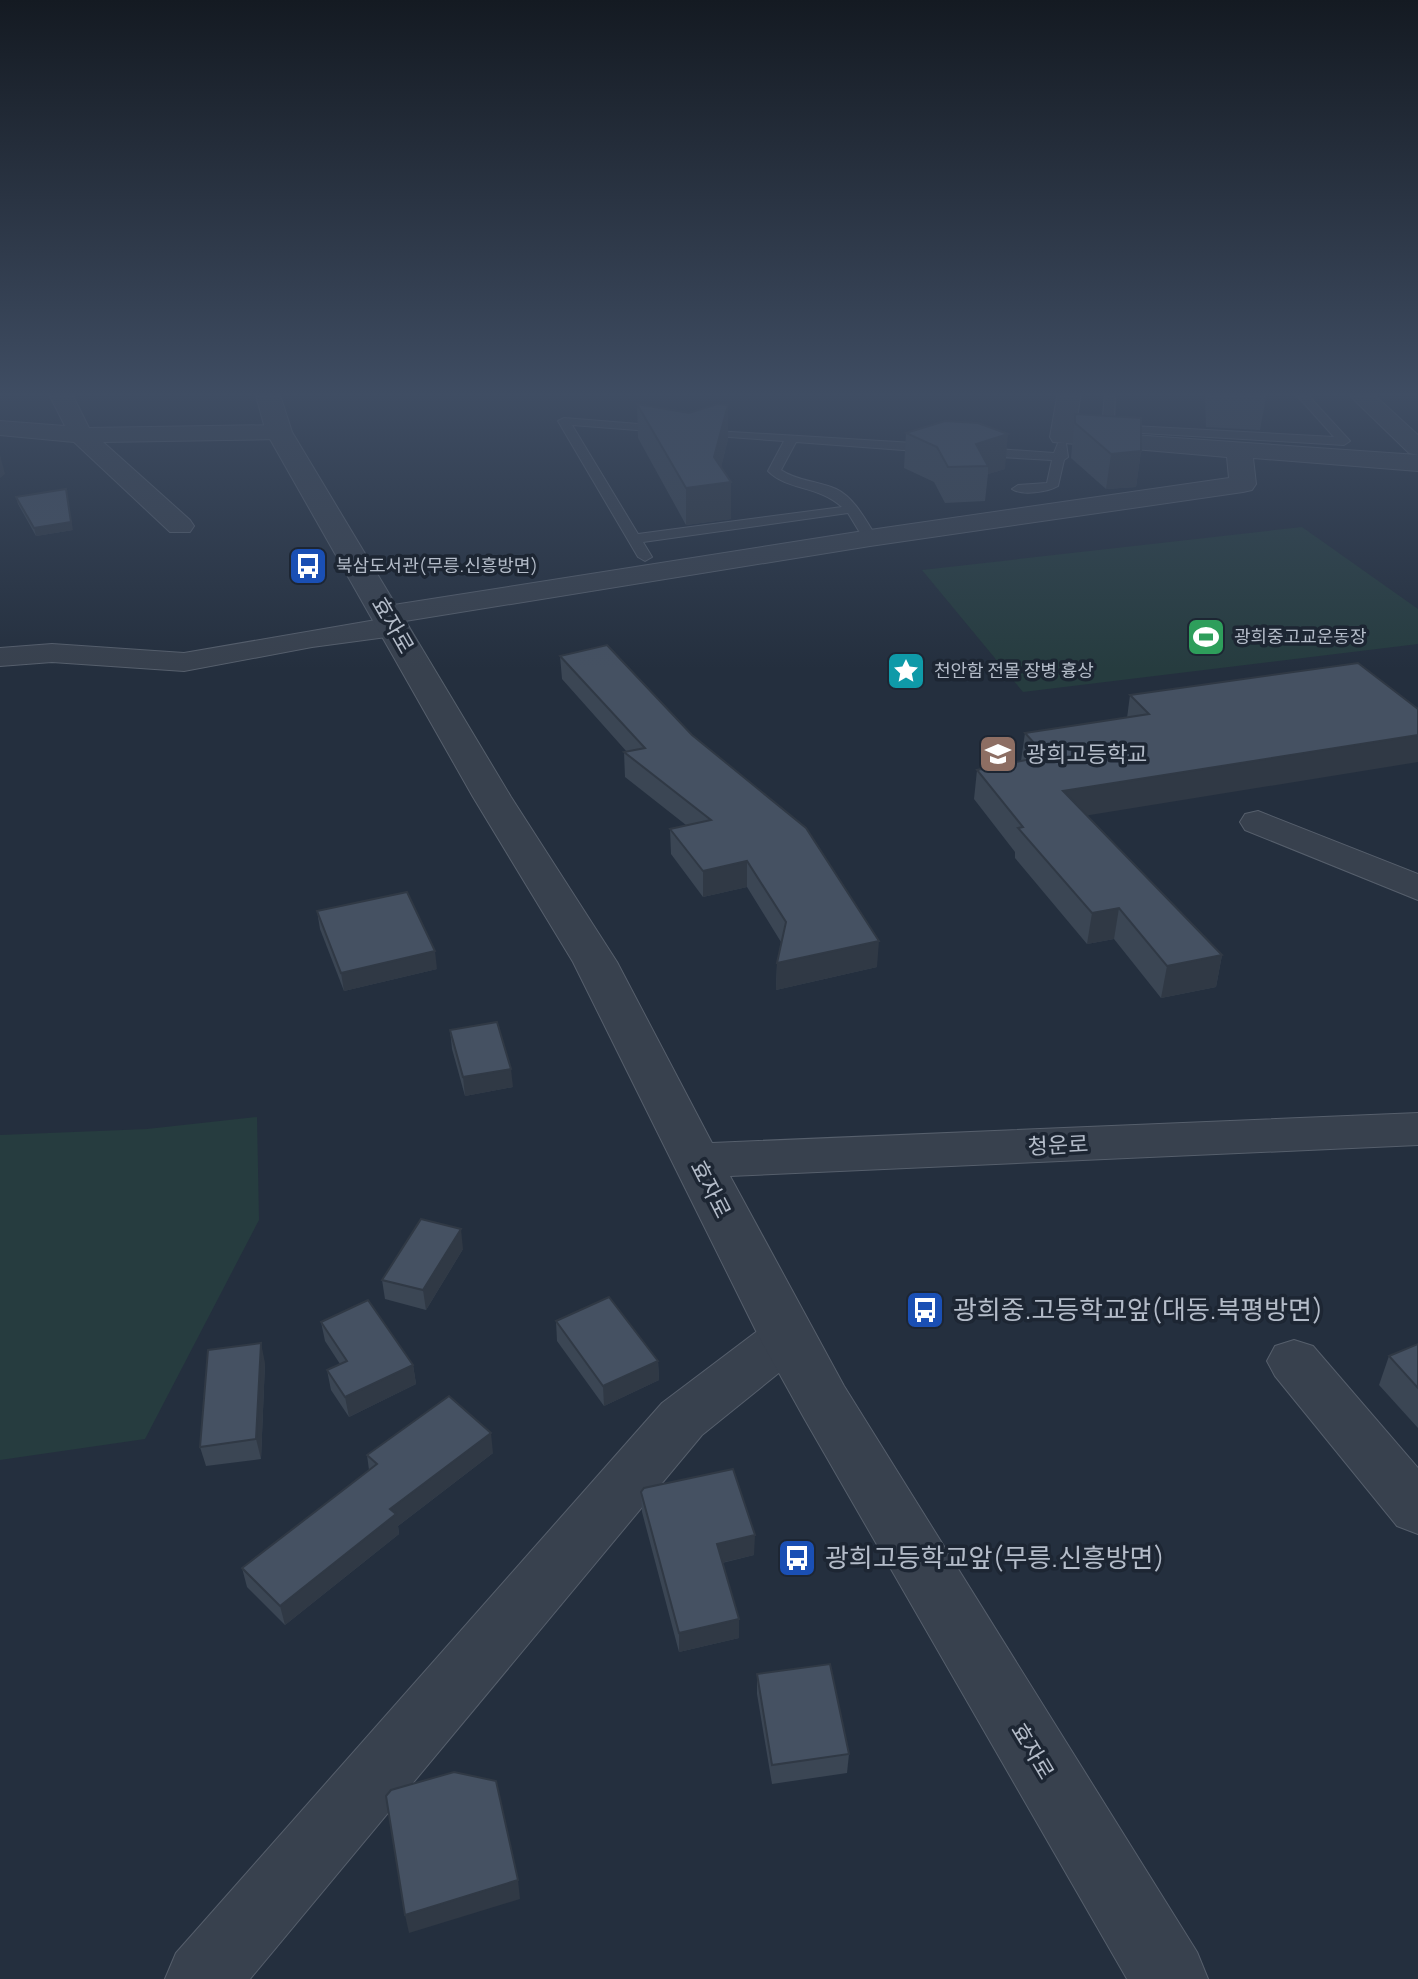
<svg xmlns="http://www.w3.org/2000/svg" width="1418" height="1979" font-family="Manrope,'Noto Sans KR',sans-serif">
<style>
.green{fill:#263c3f}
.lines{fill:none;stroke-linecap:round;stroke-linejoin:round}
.service-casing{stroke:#565f6c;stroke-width:2}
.minor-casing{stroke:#565f6c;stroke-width:2}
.tertiary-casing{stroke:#565f6c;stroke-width:2}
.service{fill:#38414e;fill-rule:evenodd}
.minor{fill:#38414e;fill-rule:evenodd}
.tertiary{fill:#38414e;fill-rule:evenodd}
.wall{fill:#3b4654}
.shaded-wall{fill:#303945}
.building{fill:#455162;stroke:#303945;stroke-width:2}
.labels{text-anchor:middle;stroke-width:7;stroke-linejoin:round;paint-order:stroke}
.far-poi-label{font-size:18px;fill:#b4bcc9;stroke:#1d2633;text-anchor:start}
.street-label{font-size:22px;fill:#b4bcc9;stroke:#1d2633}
.poi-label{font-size:22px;fill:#b4bcc9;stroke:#1d2633;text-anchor:start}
.near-poi-label{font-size:26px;fill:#b4bcc9;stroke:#1d2633;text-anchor:start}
</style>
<rect width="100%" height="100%" fill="#242f3e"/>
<g class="green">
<polygon points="1302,527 1418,609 1418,644 1023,692 922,570"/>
<polygon points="257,1117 259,1220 145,1439 0,1460 0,1135 147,1129"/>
</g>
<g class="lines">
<defs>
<g id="service">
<polygon points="1105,392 1115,392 1114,425 1334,437 1294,392 1305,392 1350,441 1344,445 1108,431 1102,428"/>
<path d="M564 418 663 426 669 429 663 432 572 425 638 534 842 507C818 485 788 491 768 471L784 441 702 435 698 434V430L930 444 936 448 930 452 796 442 781 470C797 481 818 481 836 489 855 498 866 521 877 538L875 541H865L848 513 643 542 652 557 645 561 638 557 558 421Z"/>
<path d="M1058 443H1066L1068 457 1064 460 1058 486C1048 492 1022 496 1012 489L1018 485 1047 483 1052 460 982 456 976 452 982 448 1054 453Z"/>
</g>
<g id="minor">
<polygon points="48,392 71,392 89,428 279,425 288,427 291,432 288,437 279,439 103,442 190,520 194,526 190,532 170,532 74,442 0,435 0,421 65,426"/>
<polygon points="1058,392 1081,392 1075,431 1418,455 1409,453 1346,392 1371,392 1418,435 1418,471 1253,458 1256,484 1252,490 1243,492 870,546 405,621 409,627 405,633 394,636 312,647 184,671 52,662 0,666 0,648 52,644 184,653 376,620 372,615 376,609 387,606 870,530 1229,478 1227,457 1053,442 1050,437"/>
<polygon points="1258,811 1418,874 1418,900 1245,830 1240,822 1245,814"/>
<polygon points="787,1317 806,1323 814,1337 806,1351 702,1435 250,1979 165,1979 176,1953 662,1403 768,1323"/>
<polygon points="1294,1340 1313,1346 1418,1468 1418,1534 1397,1526 1275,1376 1267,1361 1275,1346"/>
</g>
<polygon id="tertiary" points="255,392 279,392 292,432 511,797 617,962 712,1143 1418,1113 1418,1145 730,1176 844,1386 1197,1952 1208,1979 1127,1979 804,1418 759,1337 573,962 473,797 266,432"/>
</defs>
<use href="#service" class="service-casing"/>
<use href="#minor" class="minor-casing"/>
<use href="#tertiary" class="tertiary-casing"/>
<use href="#service" class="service"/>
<use href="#minor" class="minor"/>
<use href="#tertiary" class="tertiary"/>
</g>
<g class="wall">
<polygon points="1197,392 1267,392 1260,430 1206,427 1205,396 1197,396"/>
<polygon points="637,404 689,413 728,405 728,439 721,467 731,519 686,525 638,438"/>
<polygon points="1075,414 1141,451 1136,487 1106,489 1071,458"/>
<polygon points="906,433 1005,469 988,474 985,501 945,503 934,482 904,468"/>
<polygon points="16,497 73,530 36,536 18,504"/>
<polygon points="560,656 877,967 776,990 777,963 781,942 747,887 703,897 671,854 670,829 686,825 625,777 624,752 627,752 562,679"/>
<polygon points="1358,663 1087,816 1222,955 1216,987 1161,998 1114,939 1087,944 1015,858 1015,852 974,799 977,770 1021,761 1025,733 1127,718 1130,695"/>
<polygon points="317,911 437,969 344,991 320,929"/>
<polygon points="450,1030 513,1087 465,1096 452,1049"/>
<polygon points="463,1249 426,1310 385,1299 382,1280"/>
<polygon points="556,1321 658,1361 659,1380 604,1406 557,1341"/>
<polygon points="321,1322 413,1365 416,1384 349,1417 331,1390 327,1370 340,1364 325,1341"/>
<polygon points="1418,1344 1418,1428 1379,1385 1389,1356"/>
<polygon points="265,1363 261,1459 206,1466 200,1447"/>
<polygon points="493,1453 398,1526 399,1534 285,1625 247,1587 242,1568 369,1470 367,1455"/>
<polygon points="641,1492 754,1555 722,1563 739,1619 739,1638 679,1652 642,1512"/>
<polygon points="757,1674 849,1754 847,1773 772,1784 757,1694"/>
</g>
<g class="shaded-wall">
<polygon points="728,405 728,439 717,484 731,482 731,519 686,525 686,488"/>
<polygon points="1008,434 1005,469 988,474 988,466 976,444"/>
<polygon points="1141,451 1136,487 1106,489 1111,454"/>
<polygon points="0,455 5,474 0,478"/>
<polygon points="66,489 73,530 36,536 34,528"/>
<polygon points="1418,735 1418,762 1059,820 1063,791"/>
<polygon points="747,861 747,887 703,897 703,871"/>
<polygon points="1119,908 1114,939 1087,944 1092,913"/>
<polygon points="879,941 877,967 776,990 777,963"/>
<polygon points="435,951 437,969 344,991 341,973"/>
<polygon points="1222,955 1216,987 1161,998 1167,966"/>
<polygon points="511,1069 513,1087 465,1096 463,1077"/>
<polygon points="461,1229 463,1249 426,1310 423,1290"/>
<polygon points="261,1343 265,1363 261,1459 256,1439"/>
<polygon points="658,1361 659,1380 604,1406 603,1386"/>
<polygon points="413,1365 416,1384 349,1417 345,1397"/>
<polygon points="491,1433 493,1453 398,1526 399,1534 285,1625 280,1606 390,1509"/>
<polygon points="755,1535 754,1555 716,1564 717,1544"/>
<polygon points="739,1619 739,1638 679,1652 679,1633"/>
<polygon points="518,1880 520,1899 409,1933 405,1915"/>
</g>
<g class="building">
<polygon points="637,404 689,413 717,404 728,405 714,457 731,482 686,488"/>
<polygon points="1075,414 1141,418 1141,451 1111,454 1075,423"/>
<polygon points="945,421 978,423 1008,434 976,444 988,466 948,467 937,447 906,433"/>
<polygon points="66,489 71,522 34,528 16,497"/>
<polygon points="607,645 692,735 806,828 879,941 777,963 786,922 747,861 703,871 670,829 711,820 624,752 645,748 560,656"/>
<polygon points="1358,663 1418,709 1418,735 1063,791 1222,955 1167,966 1119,908 1092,913 1018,828 1023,827 977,770 1046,756 1025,733 1149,714 1130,695"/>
<polygon points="407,892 435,951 341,973 317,911"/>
<polygon points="497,1022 511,1069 463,1077 450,1030"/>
<polygon points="421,1219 461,1229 423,1290 382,1280"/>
<polygon points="609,1297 658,1361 603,1386 556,1321"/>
<polygon points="368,1300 413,1365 345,1397 327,1370 347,1361 321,1322"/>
<polygon points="261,1343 256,1439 200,1447 208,1350"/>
<polygon points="1418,1344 1418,1388 1389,1356"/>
<polygon points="449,1396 491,1433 390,1509 396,1514 280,1606 242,1568 377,1464 367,1455"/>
<polygon points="733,1469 755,1535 717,1544 739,1619 679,1633 641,1492 644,1488"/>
<polygon points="830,1664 849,1754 772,1765 757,1674"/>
<polygon points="454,1772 496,1781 518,1880 405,1915 386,1796 391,1790"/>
</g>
<linearGradient id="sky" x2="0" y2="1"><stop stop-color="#141a22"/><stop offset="0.59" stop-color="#3f4d63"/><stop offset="1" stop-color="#3f4d63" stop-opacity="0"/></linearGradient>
<rect width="1418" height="669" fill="url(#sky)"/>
<defs>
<symbol id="bus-square" viewBox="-11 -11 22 22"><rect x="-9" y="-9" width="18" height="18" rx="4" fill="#1a4fb4" stroke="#1d2633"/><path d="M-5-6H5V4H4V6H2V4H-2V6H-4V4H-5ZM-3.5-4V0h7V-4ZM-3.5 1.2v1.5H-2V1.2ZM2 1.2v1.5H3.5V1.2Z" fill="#fff"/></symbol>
<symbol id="stadium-square" viewBox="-11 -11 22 22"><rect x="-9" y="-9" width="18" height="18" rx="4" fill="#2e9e5b" stroke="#1d2633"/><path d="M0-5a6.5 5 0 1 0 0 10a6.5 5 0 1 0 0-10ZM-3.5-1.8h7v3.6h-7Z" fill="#fff"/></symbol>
<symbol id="sight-square" viewBox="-11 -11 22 22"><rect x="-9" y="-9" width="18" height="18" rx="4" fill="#0f9aa8" stroke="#1d2633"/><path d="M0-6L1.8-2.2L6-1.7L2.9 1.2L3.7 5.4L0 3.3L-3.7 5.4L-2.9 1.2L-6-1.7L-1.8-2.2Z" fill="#fff"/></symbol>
<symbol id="school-square" viewBox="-11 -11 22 22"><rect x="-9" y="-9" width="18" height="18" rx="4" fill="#8d6e63" stroke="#1d2633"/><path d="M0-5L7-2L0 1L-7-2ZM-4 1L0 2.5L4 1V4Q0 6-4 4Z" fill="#fff"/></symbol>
</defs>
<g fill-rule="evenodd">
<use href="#bus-square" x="286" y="544" width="44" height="44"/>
<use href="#stadium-square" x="1184" y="615" width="44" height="44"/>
<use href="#sight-square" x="884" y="649" width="44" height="44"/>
<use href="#school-square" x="976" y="732" width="44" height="44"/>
<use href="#bus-square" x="903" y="1288" width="44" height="44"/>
<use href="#bus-square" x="775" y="1536" width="44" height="44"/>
</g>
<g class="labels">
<g class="far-poi-label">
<text x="336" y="572">북삼도서관(무릉.신흥방면)</text>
<text x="1234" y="643">광희중고교운동장</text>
<text x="934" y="677">천안함 전몰 장병 흉상</text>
</g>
<g class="street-label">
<text transform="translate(393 625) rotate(60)" y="8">효자로</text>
<text transform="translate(1058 1145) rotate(-3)" y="8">청운로</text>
<text transform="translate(711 1189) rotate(63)" y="8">효자로</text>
<text transform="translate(1033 1751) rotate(59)" y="8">효자로</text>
</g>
<g class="poi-label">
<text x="1026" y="762">광희고등학교</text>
</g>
<g class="near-poi-label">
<text x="953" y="1319">광희중.고등학교앞(대동.북평방면)</text>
<text x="825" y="1567">광희고등학교앞(무릉.신흥방면)</text>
</g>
</g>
</svg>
